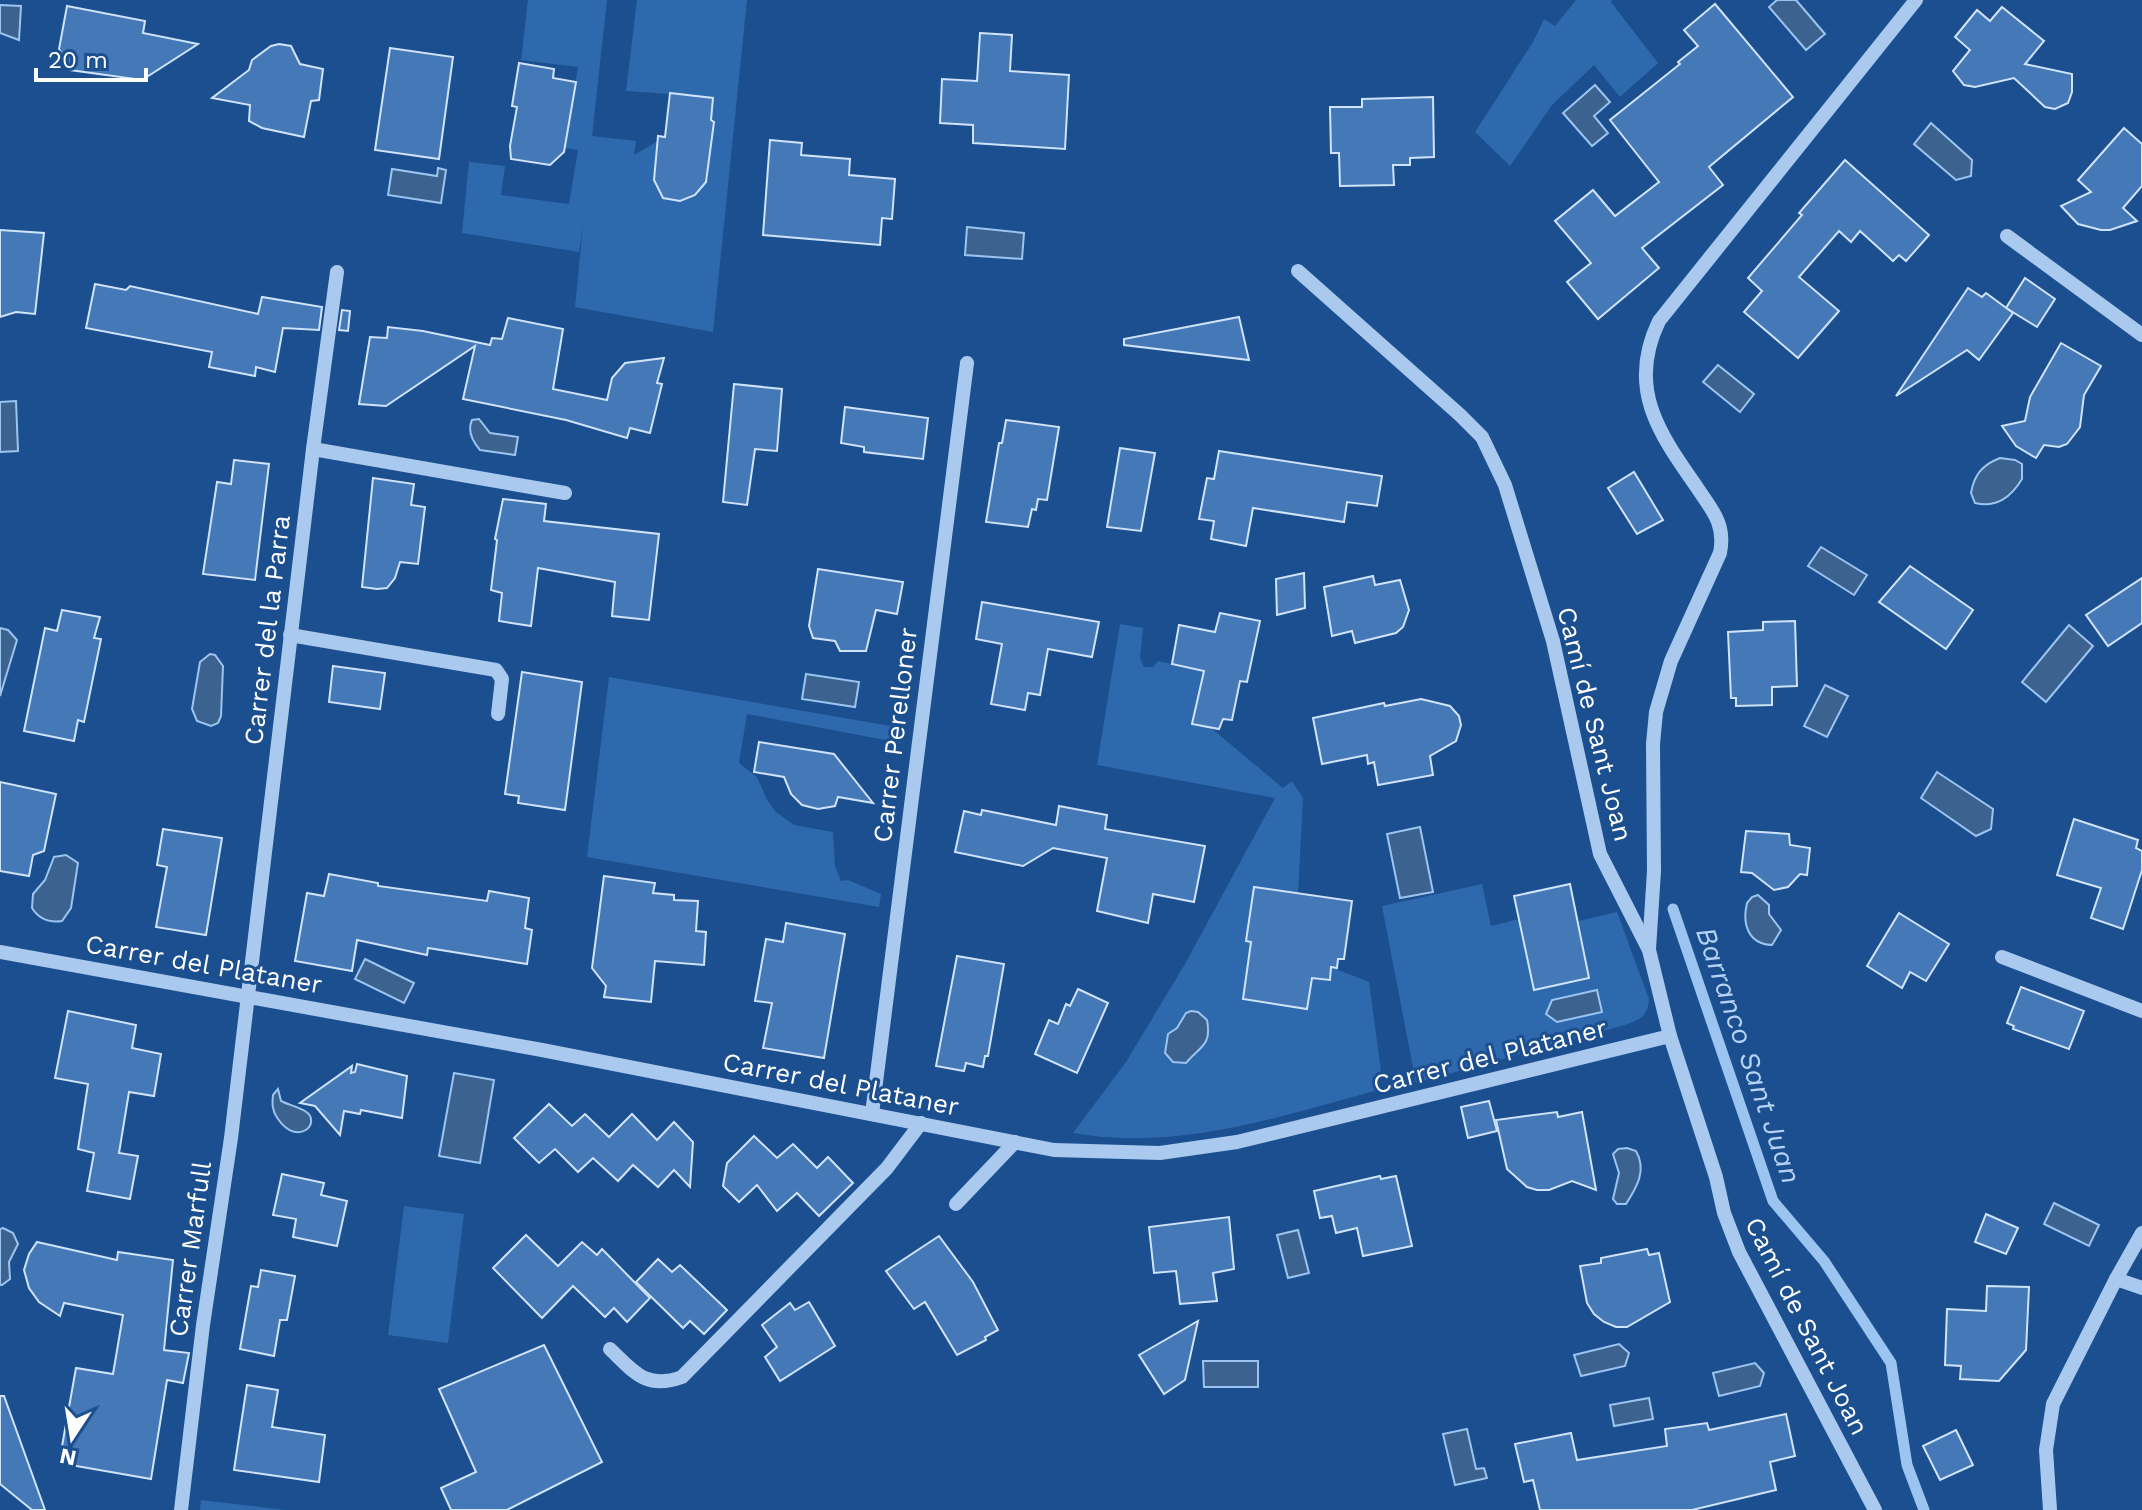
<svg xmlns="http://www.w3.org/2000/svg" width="2142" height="1510" font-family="'Work Sans',sans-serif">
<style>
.green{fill:#2e69ad}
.water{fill:#3c6290;stroke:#9cc4f0;stroke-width:2}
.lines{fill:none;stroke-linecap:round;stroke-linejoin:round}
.stream{stroke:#9cc4f0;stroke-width:11}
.building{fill:#4478b7;stroke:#cfe3fa;stroke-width:2}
.minor{stroke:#a9c9ee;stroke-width:14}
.labels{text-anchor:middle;stroke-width:6;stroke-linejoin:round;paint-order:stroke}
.street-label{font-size:26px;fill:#fff;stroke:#1b4f8f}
.water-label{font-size:28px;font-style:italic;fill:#b5d3f5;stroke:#1b4f8f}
</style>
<rect width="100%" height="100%" fill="#1b4f8f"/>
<g class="green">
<polygon points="528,0 607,0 592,136 636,141 634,155 665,137 670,94 626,91 637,0 747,0 713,332 575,307 583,225 579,252 462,233 469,162 505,166 501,195 569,204 578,150 565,148 578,67 521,60"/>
<polygon points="1576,0 1612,0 1611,2 1658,63 1620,97 1594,65 1552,105 1510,166 1475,132 1533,42 1544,19 1555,26"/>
<path d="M1120 624 1143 628 1140 658 1144 667H1153L1158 661 1204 671 1193 724 1211 728 1283 788 1292 781 1303 798 1298 894 1254 887 1246 940 1251 942 1243 999 1307 1009 1312 978 1329 980 1331 967 1369 982 1381 1071 1374 1091C1276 1118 1175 1151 1073 1133L1126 1062 1185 964 1275 798 1097 765Z"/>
<polygon points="609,677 902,728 901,743 747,714 739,763 757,777 767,800 776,812 794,825 833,832 835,866 841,881 848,880 881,894 879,907 587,857"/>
<path d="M1482 884 1491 926 1519 919 1530 967 1585 954 1579 921 1617 912 1649 999C1648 1016 1640 1020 1625 1025L1416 1083 1382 906Z"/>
<polygon points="404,1206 464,1214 448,1343 388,1335"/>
<polygon points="201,1499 201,1500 286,1510 200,1510"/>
</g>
<g class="water">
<polygon points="1777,0 1796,0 1825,34 1806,50 1769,7"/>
<polygon points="0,5 21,6 19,40 0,33"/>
<polygon points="1595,85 1610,102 1594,116 1608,133 1592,146 1563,113"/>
<polygon points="1931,123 1972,160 1971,176 1956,180 1914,144"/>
<polygon points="438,168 446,170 441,203 388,195 392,169 437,176"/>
<polygon points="967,227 1024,233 1022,259 965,255"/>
<polygon points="1718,365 1754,394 1740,412 1703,382"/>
<polygon points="16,401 18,451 0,452 0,402"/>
<path d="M479 419 490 433 518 437 515 455 480 450C473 442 467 431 472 420Z"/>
<path d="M2000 458 2015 460 2022 464V479C2011 497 1997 508 1975 503L1971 493C1974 475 1982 465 2000 458Z"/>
<polygon points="1821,547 1867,575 1854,595 1808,566"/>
<polygon points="2069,625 2093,646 2046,702 2022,682"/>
<polygon points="0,628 8,630 17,640 0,696"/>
<polygon points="210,654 215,655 223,666 221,716 218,723 211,726 197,721 192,709 200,662"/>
<polygon points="806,674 859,682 855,707 802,699"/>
<polygon points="1825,685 1848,696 1827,737 1804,726"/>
<polygon points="1937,772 1993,809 1991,829 1976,836 1921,798"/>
<polygon points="1420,827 1433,892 1400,898 1387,834"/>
<path d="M66 855 78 863 71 908 62 921C49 923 39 919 32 908L33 894 45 880 54 857Z"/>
<path d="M1758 895 1769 905V914L1781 930 1772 945C1748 944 1742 924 1747 903L1752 897Z"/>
<polygon points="365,959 414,983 404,1003 355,979"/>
<polygon points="1597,990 1602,1012 1557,1022 1546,1014 1552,1000"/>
<path d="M1191 1011 1198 1012 1207 1020C1212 1046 1200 1046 1186 1063L1173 1062 1165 1053 1168 1034 1177 1028 1186 1013Z"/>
<polygon points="454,1073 494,1080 480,1163 439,1156"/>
<path d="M278 1089 281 1101C289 1105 298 1107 305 1111 323 1122 298 1148 278 1119 272 1111 272 1104 273 1095Z"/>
<path d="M1627 1148 1636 1151C1647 1170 1637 1187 1626 1204H1617L1613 1199 1619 1173 1613 1154 1618 1149Z"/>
<polygon points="2054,1203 2099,1225 2089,1246 2044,1224"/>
<polygon points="3,1228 13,1233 18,1244 9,1262 10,1279 2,1285 0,1285 0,1229"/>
<polygon points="1298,1230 1309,1273 1288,1278 1277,1235"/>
<polygon points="1619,1344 1629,1353 1625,1366 1581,1376 1574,1355"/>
<polygon points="1203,1361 1258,1361 1258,1387 1204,1387"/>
<polygon points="1755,1363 1764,1373 1760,1386 1719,1396 1713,1373"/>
<polygon points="1649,1398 1653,1419 1614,1426 1610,1405"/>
<polygon points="1467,1429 1476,1469 1484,1468 1487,1478 1455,1485 1443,1434"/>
</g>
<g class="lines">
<polyline class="stream" points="1673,909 1773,1201 1824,1261 1891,1363 1907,1465 1924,1510"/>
</g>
<g class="building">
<polygon points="1715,4 1793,97 1709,167 1723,185 1642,248 1659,268 1598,319 1567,282 1591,263 1555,221 1593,190 1615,216 1659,182 1610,120 1680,64 1678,62 1698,46 1684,30"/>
<polygon points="67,6 145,21 143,33 198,44 142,80 70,70 59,49"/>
<polygon points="2002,7 2044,41 2025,64 2072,74 2072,92 2068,103 2055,109 2045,107 2014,78 1975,87 1964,85 1953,71 1970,50 1955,37 1977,10 1990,21"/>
<polygon points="980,33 1012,35 1010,71 1069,75 1065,149 973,143 973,125 940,123 942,79 977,81"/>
<polygon points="279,44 291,46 300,64 323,69 319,100 311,101 304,137 262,128 249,121 250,105 212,98 249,70 252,60 271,46"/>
<polygon points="390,48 453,57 439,159 375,150"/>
<polygon points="519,63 554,69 553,78 576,82 564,152 550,165 511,159 510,146 517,107 512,106"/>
<polygon points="670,93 713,98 711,120 714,122 706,182 695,195 680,201 663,198 654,180 658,136 665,137"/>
<polygon points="1433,97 1434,157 1410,158 1410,165 1393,165 1394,185 1340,186 1339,153 1331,153 1330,107 1362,107 1362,99"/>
<polygon points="2124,128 2142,144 2142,186 2123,208 2137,221 2110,230 2101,230 2078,224 2061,206 2091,192 2078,180"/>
<polygon points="770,140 802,143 801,155 850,159 849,175 895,179 892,219 882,218 880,245 763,235"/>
<polygon points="1845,160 1929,235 1906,261 1899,255 1893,261 1860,231 1851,242 1839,231 1799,277 1839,311 1798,358 1744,312 1762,291 1748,278 1802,215 1799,213"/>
<polygon points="0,230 44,233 35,314 16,312 0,317"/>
<polygon points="2025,278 2055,299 2037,327 2006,308"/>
<polygon points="95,284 126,290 130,286 258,314 262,297 322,307 319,330 283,328 275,372 256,367 255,376 209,367 212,352 86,328"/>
<polygon points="1968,288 1982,297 1986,293 2013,313 1979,360 1967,350 1896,396"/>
<polygon points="342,310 350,311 348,331 339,330"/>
<polygon points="1239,317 1249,360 1124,345 1124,339"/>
<polygon points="508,318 563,329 553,389 607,400 612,378 625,363 664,358 657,383 662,384 650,433 630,428 627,438 566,420 463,399 475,346 386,406 359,404 370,337 387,338 388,327 423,331 490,345 492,338 502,339"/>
<polygon points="2061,343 2101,366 2084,395 2080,427 2067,444 2059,447 2044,445 2036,458 2016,446 2002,426 2025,421 2030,397"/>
<polygon points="734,384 782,389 777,451 755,449 747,505 723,502"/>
<polygon points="845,407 928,418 923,459 864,452 864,447 841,443"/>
<polygon points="1006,420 1059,427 1047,500 1038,499 1036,510 1032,509 1028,527 986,522 999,443 1002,443"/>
<polygon points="1120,448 1155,453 1141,531 1107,527"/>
<polygon points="1219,451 1382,476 1377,506 1347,502 1344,522 1253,508 1246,546 1211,539 1214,521 1199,519 1207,478 1214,479"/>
<polygon points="234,460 269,464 255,580 203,574 217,482 231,484"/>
<polygon points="1634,472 1663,520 1637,534 1608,488"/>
<polygon points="373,478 414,484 411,505 425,507 418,564 400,562 395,578 387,588 377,589 362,587"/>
<polygon points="503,499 546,504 544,521 659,534 649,620 612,616 615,582 538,568 531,626 499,621 502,593 491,590 497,540 495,539"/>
<polygon points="1910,566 1973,610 1946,649 1879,602"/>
<polygon points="818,569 903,582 897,614 876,610 866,651 840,651 835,641 813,638 809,626"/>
<polygon points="1304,573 1305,608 1277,615 1276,579"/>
<polygon points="1373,576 1375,585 1400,580 1409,610 1403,627 1396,633 1355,643 1352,631 1332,636 1324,587"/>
<polygon points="2142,578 2142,623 2108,646 2086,615"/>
<polygon points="982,602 1099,622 1092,657 1048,649 1040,695 1028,693 1025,710 991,704 1002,644 976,639"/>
<polygon points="62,610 100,617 94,638 101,639 84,722 78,720 74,741 24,731 45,628 57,631"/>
<polygon points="1220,613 1260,621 1247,682 1240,681 1232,720 1223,719 1219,729 1192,724 1204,671 1172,664 1179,625 1215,632"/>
<polygon points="1795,621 1797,686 1772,687 1772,705 1736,706 1736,698 1731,698 1728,632 1763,630 1763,622"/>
<polygon points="333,666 385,673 380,709 329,702"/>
<polygon points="522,672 582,682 565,810 518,803 519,796 505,794"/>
<polygon points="1421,699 1450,706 1459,716 1461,725 1456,741 1430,756 1433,775 1378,785 1374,762 1368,764 1367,755 1322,764 1313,718 1384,703 1385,706"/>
<polygon points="759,742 834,754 873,803 838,797 835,806 818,809 802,805 791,794 784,777 754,772"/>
<polygon points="0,782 56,794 44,851 33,855 29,876 0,871"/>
<polygon points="1059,806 1107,815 1105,829 1205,846 1194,902 1153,894 1148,923 1097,911 1107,858 1053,848 1023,866 955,852 964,811 981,815 982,810 1056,825"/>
<polygon points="2074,819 2138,840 2136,848 2142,851 2142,870 2123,929 2091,918 2101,888 2057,875"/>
<polygon points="163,829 222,838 206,935 156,927 167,867 157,865"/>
<polygon points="1746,831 1789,834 1790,845 1810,848 1807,875 1800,874 1788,887 1774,890 1752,873 1741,872"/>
<polygon points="329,874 378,883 378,886 487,901 489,891 529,898 525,928 532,930 527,964 428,948 427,955 357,940 352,971 295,961 307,893 324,896"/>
<polygon points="604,876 655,883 653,893 674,895 674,900 698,901 696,931 706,932 704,965 655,961 651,1002 604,997 606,986 592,968"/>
<polygon points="1570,884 1589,978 1534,990 1514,896"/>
<polygon points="1254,887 1352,901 1344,959 1338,959 1337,968 1331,967 1330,980 1312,978 1307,1009 1243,999 1251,942 1246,941"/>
<polygon points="1899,913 1949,944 1926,981 1910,972 1902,988 1867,966"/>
<polygon points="786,923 845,934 824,1058 763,1048 772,1003 755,1001 766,939 783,942"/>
<polygon points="957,956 1004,964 988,1056 985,1056 983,1067 966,1063 964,1071 936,1066"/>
<polygon points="2021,987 2084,1011 2069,1049 2013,1029 2014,1026 2007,1023"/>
<polygon points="1078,989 1108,1003 1077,1073 1035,1054 1049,1020 1058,1024 1066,1004 1070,1006"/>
<polygon points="68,1011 136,1025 132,1048 161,1054 154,1096 129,1092 119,1153 138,1156 130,1199 87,1191 94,1153 78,1149 88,1084 55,1078"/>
<polygon points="357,1064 407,1076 402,1118 361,1110 360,1114 344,1111 340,1135 315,1106 300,1103 352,1066 351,1073 355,1072"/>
<polygon points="1489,1101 1497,1131 1468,1138 1461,1107"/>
<polygon points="549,1104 572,1126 585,1114 609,1137 632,1114 657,1140 674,1122 693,1142 690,1187 674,1170 658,1187 633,1165 618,1181 593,1158 578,1172 555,1149 539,1163 514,1138"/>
<polygon points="1557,1112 1558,1117 1582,1112 1596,1190 1572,1181 1549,1190 1537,1190 1527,1187 1507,1169 1496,1120"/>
<polygon points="754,1136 777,1158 793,1144 817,1168 828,1157 853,1183 819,1216 797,1193 777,1211 757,1185 739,1202 723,1186 727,1163"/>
<polygon points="282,1174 324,1183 321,1195 347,1201 337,1246 293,1237 296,1219 273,1215"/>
<polygon points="1380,1176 1381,1179 1396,1176 1412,1246 1363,1256 1357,1228 1336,1233 1332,1216 1320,1218 1314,1191"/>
<polygon points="1986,1214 2018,1228 2006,1254 1975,1242"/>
<polygon points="1229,1217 1234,1269 1213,1273 1217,1301 1180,1304 1176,1271 1154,1273 1149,1227"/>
<polygon points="526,1235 558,1266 582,1242 597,1255 602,1249 650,1298 627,1322 614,1308 605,1317 573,1286 542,1318 493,1268"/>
<polygon points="939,1236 973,1282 998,1330 985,1337 986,1340 957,1355 925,1302 914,1309 886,1271"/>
<polygon points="37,1242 117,1260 118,1252 173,1260 164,1350 189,1353 183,1383 167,1380 151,1479 59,1463 76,1368 113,1374 123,1315 64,1303 60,1316 39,1302 29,1288 24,1270 29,1254"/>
<polygon points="1647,1249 1649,1255 1659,1253 1670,1302 1627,1327 1616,1327 1604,1322 1594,1314 1587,1303 1580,1266 1601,1263 1601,1258"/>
<polygon points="658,1259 672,1272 680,1265 727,1310 704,1334 690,1321 683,1328 636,1282"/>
<polygon points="261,1270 295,1276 287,1320 280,1320 274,1356 240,1349 251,1286 258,1287"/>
<polygon points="1987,1286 2029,1287 2026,1350 1999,1381 1960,1379 1961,1366 1945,1365 1947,1309 1986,1311"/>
<polygon points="809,1302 835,1346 780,1381 765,1357 777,1347 762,1325 790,1303 795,1310"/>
<polygon points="1198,1321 1185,1380 1164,1394 1139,1355"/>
<polygon points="544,1345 602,1462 507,1510 451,1510 441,1488 476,1472 439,1389"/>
<polygon points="247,1385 278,1390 272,1427 325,1435 319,1482 234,1470"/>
<polygon points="0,1396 4,1396 45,1510 32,1510 0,1484"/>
<polygon points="1786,1414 1795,1456 1770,1462 1776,1490 1692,1510 1540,1510 1533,1480 1524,1482 1515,1444 1571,1433 1577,1460 1667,1446 1665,1429 1707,1423 1709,1430"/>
<polygon points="1956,1430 1973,1465 1940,1480 1923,1446"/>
</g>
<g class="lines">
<g class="minor">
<polyline points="2007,236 2142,335"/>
<polyline points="1298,271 1460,415 1482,437 1505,485 1553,641 1600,854 1649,950 1670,1036 1716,1177 1724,1213 1739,1252 1875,1510"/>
<polyline points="313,449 565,493"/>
<polyline points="290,635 496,670 502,679 498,714"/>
<path d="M1649 949 1654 871 1653 744 1656 712 1671 661 1720 553C1726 523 1711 509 1696 486 1658 432 1627 387 1659 321L1916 0"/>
<polyline points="0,952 542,1050 1054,1150 1160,1153 1237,1142 1670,1036"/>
<polyline points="2002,957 2142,1011"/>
<polyline points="872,1114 967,363"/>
<polyline points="956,1204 1015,1142"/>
<polyline points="2116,1279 2142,1288"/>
<path d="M610 1349C634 1372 646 1390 682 1377L887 1168 921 1123"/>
<polyline points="181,1510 203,1325 231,1138 313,449 337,272"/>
<polyline points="2050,1510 2046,1450 2053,1404 2116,1279 2142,1233"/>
</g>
</g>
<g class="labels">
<g class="street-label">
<text transform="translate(267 630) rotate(-83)" y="9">Carrer del la Parra</text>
<text transform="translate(1595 724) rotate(76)" y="9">Camí de Sant Joan</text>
<text transform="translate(895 735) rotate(-83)" y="9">Carrer Perelloner</text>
<text transform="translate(204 964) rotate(10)" y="9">Carrer del Plataner</text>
<text transform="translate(1490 1056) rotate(-14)" y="9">Carrer del Plataner</text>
<text transform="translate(841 1084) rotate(11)" y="9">Carrer del Plataner</text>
<text transform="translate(190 1249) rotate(-82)" y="9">Carrer Marfull</text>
<text transform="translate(1807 1326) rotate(63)" y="9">Camí de Sant Joan</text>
</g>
<g class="water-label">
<text transform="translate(1749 1055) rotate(71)" y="10">Barranco Sant Juan</text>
</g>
</g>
<g transform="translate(72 1438) rotate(192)" stroke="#1b4f8f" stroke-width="6" paint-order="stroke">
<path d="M0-6L14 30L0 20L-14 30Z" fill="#ffffff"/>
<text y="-12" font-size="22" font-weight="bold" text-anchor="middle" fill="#ffffff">N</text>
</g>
<path d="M36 68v12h110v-12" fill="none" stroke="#ffffff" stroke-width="4"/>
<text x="48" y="68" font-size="24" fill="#ffffff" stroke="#1b4f8f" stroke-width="6" paint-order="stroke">20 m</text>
</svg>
